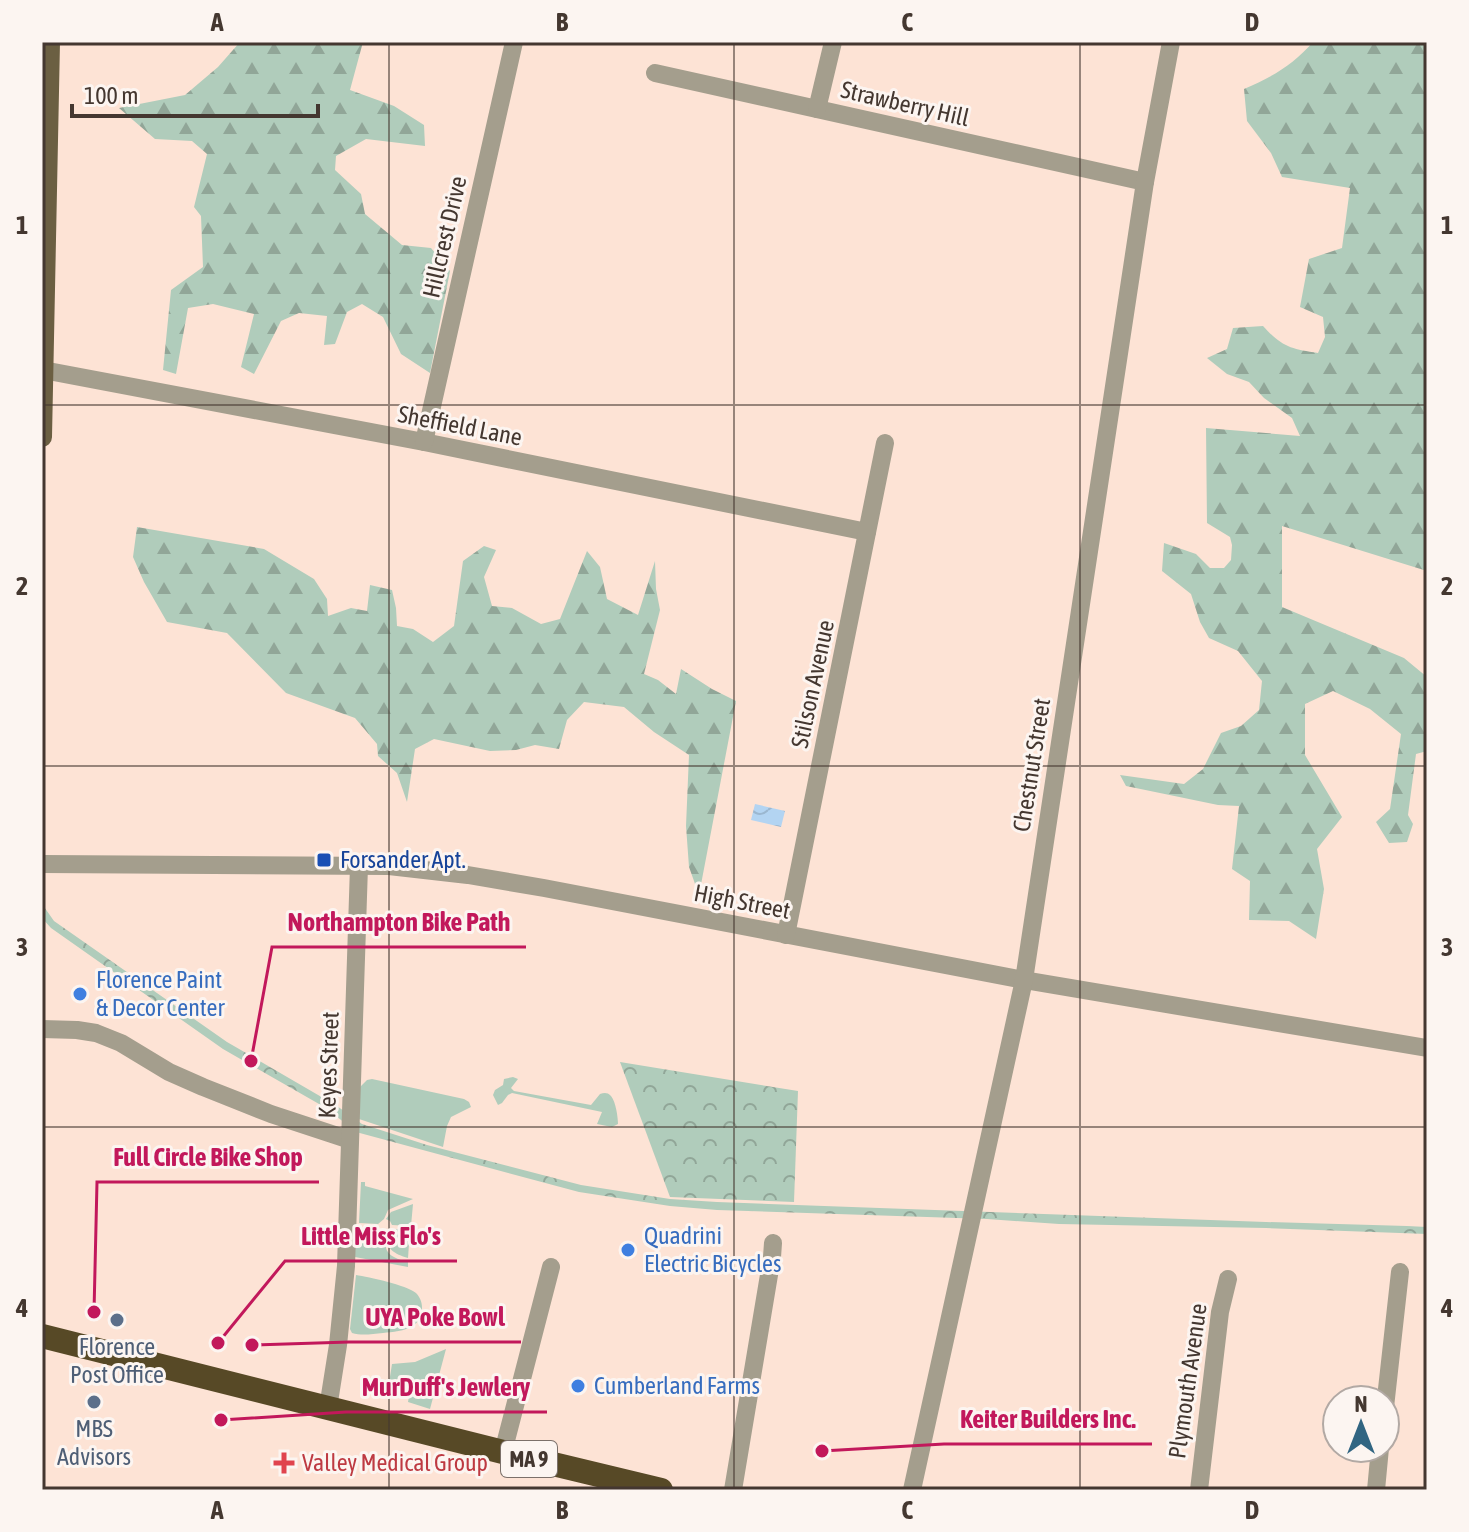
<svg xmlns="http://www.w3.org/2000/svg" width="1469" height="1532" font-family="'Asap Condensed',sans-serif">
<style>
.green{fill:#b0ccbb}
.forest{fill:url(#forest-firs)}
.park{fill:url(#park-crowns)}
.water{fill:url(#water-waves)}
.lines{fill:none;stroke-linecap:round;stroke-linejoin:round}
.minor{stroke:#a49e8d;stroke-width:18}
.major{stroke:#6b5f42;stroke-width:20}
.highway{stroke:#574926;stroke-width:24}
.grid{fill:none;stroke:#443730;stroke-width:2;stroke-opacity:0.55}
.transit-dot{fill:#1a4fb4;stroke:#fcf5f1;stroke-width:3}
.shop-dot{fill:#3f7fe0;stroke:#fcf5f1;stroke-width:3}
.service-dot{fill:#5c6f8a;stroke:#fcf5f1;stroke-width:3}
.health-dot{fill:#e0444e;stroke:#fcf5f1;stroke-width:3}
.labels{text-anchor:middle;stroke-width:6;stroke-linejoin:round;paint-order:stroke}
.shield{fill:#fcf5f1;stroke:#7b706a;stroke-width:2}
.shield-label{font-size:22px;font-weight:bold;fill:#443730}
.street-label{font-size:24px;fill:#443730;stroke:#fcf5f1}
.transit-label{font-size:24px;fill:#164399;stroke:#fcf5f1;text-anchor:start}
.shop-label{font-size:24px;fill:#366cbe;stroke:#fcf5f1;text-anchor:start}
.service-label{font-size:24px;fill:#4e5e75;stroke:#fcf5f1}
.health-label{font-size:24px;fill:#be3a42;stroke:#fcf5f1;text-anchor:start}
.leader{fill:none;stroke:#c2185b;stroke-width:3}
.callout-dot{fill:#c2185b;stroke:#fcf5f1;stroke-width:3}
.callout-label{font-size:26px;text-anchor:middle;font-weight:bold;fill:#c2185b;stroke:#fcf5f1;stroke-width:6;stroke-linejoin:round;paint-order:stroke}
.neatline{fill:none;stroke:#443730;stroke-width:3}
.grid-label{font-size:26px;text-anchor:middle;font-weight:bold;fill:#443730}
</style>
<defs>
<pattern id="forest-firs" width="22" height="20" patternUnits="userSpaceOnUse" patternTransform="scale(2)"><rect width="22" height="20" fill="#b0ccbb"/><path d="M5 1l3.5 6h-7zM16 11l3.5 6h-7z" fill="#91a698"/></pattern>
<pattern id="park-crowns" width="20" height="18" patternUnits="userSpaceOnUse" patternTransform="scale(2)"><rect width="20" height="18" fill="#b0ccbb"/><path d="M2 6a3 3 0 1 1 6 0M12 15a3 3 0 1 1 6 0" fill="none" stroke="#91a698"/></pattern>
<pattern id="water-waves" width="16" height="10" patternUnits="userSpaceOnUse" patternTransform="scale(2)"><rect width="16" height="10" fill="#b3d4f2"/><path d="M0 5q4-4 8 0t8 0" fill="none" stroke="#9bb7d0"/></pattern>
</defs>
<rect width="100%" height="100%" fill="#fde3d5"/>
<g class="green">
<path d="M513 1077 518 1079 511 1088 514 1091 591 1105 600 1094C604 1093 607 1092 611 1096 616 1102 618 1118 618 1124L612 1127 597 1124 602 1112 512 1093 508 1095 502 1103 498 1105 493 1095 495 1090 503 1085 504 1079Z"/>
<polygon points="372,1079 464,1099 469,1102 471,1107 451,1117 447,1126 443,1147 359,1119 360,1087 367,1080"/>
<polygon points="361,1182 365,1182 365,1186 413,1199 388,1210 384,1219 378,1224 359,1223"/>
<polygon points="413,1204 411,1226 392,1225 390,1221 386,1219 391,1212"/>
<path d="M359 1227 378 1229C392 1245 376 1254 408 1262V1267L355 1257V1231Z"/>
<path d="M392 1229 410 1230 408 1258C394 1254 386 1249 386 1234Z"/>
<path d="M356 1275C369 1277 406 1285 416 1293 425 1302 424 1318 413 1326 405 1331 392 1332 383 1333 372 1334 362 1336 352 1333L350 1329Z"/>
<polygon points="446,1349 430,1409 408,1402 409,1396 403,1390 398,1390 393,1393 387,1388 383,1388 384,1386 389,1383 392,1364 415,1362"/>
</g>
<g class="forest">
<polygon points="240,42 363,42 350,90 394,106 424,125 425,146 366,139 336,156 335,170 361,194 365,214 402,245 431,248 450,271 430,373 401,354 383,317 362,304 347,312 335,344 324,345 327,316 299,313 281,321 254,374 241,367 254,314 213,304 188,308 176,374 163,370 171,290 203,267 201,216 194,207 207,154 192,141 155,139 119,108 185,95 218,67"/>
<path d="M1313 42H1427V491L1425 500 1427 501V571L1282 526V607L1404 658 1427 677V751L1416 754 1408 815 1413 824 1407 842 1389 843 1376 822 1390 809 1401 734 1370 709 1333 691 1305 704V755L1342 817 1317 849 1324 889 1316 939 1289 921 1249 920 1250 881 1232 869 1239 806 1218 805 1126 786 1120 775 1184 784 1203 769 1221 733 1241 726 1259 710 1262 681 1238 651 1209 638 1200 622 1191 594 1162 571 1164 543 1196 554 1210 568H1224L1231 560 1232 545 1230 537 1207 523 1206 428 1300 436 1292 418 1264 398 1249 382 1227 374 1207 358 1227 349 1233 328 1263 326C1282 347 1291 349 1318 353L1325 337 1323 317 1300 307 1309 259 1342 248 1350 188 1282 177 1271 153 1247 121 1244 89C1272 77 1293 65 1313 42Z"/>
<polygon points="137,527 264,549 314,579 327,599 328,616 351,608 367,611 370,585 392,590 396,608 397,626 413,629 433,642 454,626 463,561 484,546 496,550 484,577 492,606 512,608 541,624 560,619 587,551 600,567 607,599 638,615 655,561 656,589 660,610 644,674 658,680 676,694 681,669 712,689 736,701 699,895 689,867 686,826 689,755 654,732 624,707 584,702 567,720 559,749 535,745 516,750 490,751 434,739 415,749 407,802 397,773 378,756 377,744 355,718 286,693 227,633 167,622 144,582 133,557"/>
</g>
<g class="park">
<polygon points="42,904 54,921 227,1042 337,1106 362,1124 427,1145 581,1185 670,1199 717,1202 1266,1222 1407,1226 1427,1227 1427,1234 1266,1228 1059,1224 987,1219 717,1210 670,1206 579,1192 356,1132 326,1108 223,1049 51,928 42,918"/>
<polygon points="620,1062 798,1091 794,1202 670,1197"/>
</g>
<polygon class="water" points="755,804 785,811 781,827 751,820"/>
<g class="lines">
<g class="minor">
<polyline points="655,73 1145,182"/>
<polyline points="817,109 833,42"/>
<polyline points="43,370 424,442 867,532"/>
<polyline points="424,442 514,42"/>
<polyline points="42,864 389,866 468,875 544,888 1024,980 1427,1048"/>
<polyline points="786,935 885,443"/>
<polyline points="42,1029 77,1030 96,1033 121,1043 169,1072 203,1087 271,1114 350,1140"/>
<polyline points="1385,1407 1400,1272"/>
<polyline points="328,1408 338,1345 346,1266 359,866"/>
<polyline points="503,1452 551,1267"/>
<polyline points="733,1490 772,1257 773,1243"/>
<polyline points="912,1490 1024,980 1145,182 1171,42"/>
<polyline points="1199,1490 1220,1312 1228,1279"/>
<polyline points="1376,1490 1380,1448"/>
</g>
<polyline class="major" points="42,437 50,42"/>
<polyline class="highway" points="42,1336 503,1452 661,1490"/>
</g>
<path class="grid" d="M389 42V1490M734 42V1490M1080 42V1490M42 405H1427M42 766H1427M42 1127H1427"/>
<rect class="transit-dot" x="316" y="852" width="16" height="16" rx="4"/>
<g class="shop-dot">
<circle cx="80" cy="994" r="8"/>
<circle cx="628" cy="1250" r="8"/>
<circle cx="578" cy="1386" r="8"/>
</g>
<g class="service-dot">
<circle cx="117" cy="1320" r="8"/>
<circle cx="94" cy="1402" r="8"/>
</g>
<path class="health-dot" d="M280 1451h8v8h8v8h-8v8h-8v-8h-8v-8h8z"/>
<g class="labels">
<rect class="shield" x="501" y="1441" width="56" height="36" rx="6"/>
<g class="shield-label">
<text x="529" y="1467">MA 9</text>
</g>
<g class="street-label">
<text transform="translate(905 104) rotate(13)" y="8">Strawberry Hill</text>
<text transform="translate(445 237) rotate(-77)" y="8">Hillcrest Drive</text>
<text transform="translate(460 426) rotate(11)" y="8">Sheffield Lane</text>
<text transform="translate(813 684) rotate(-78)" y="8">Stilson Avenue</text>
<text transform="translate(1032 765) rotate(-81)" y="8">Chestnut Street</text>
<text transform="translate(742 902) rotate(11)" y="8">High Street</text>
<text transform="translate(329 1065) rotate(-88)" y="8">Keyes Street</text>
<text transform="translate(1188 1381) rotate(-82)" y="8">Plymouth Avenue</text>
</g>
<g class="transit-label">
<text x="340" y="868">Forsander Apt.</text>
</g>
<g class="shop-label">
<text x="96" y="988">Florence Paint<tspan x="96" dy="28">&amp; Decor Center</tspan></text>
<text x="644" y="1244">Quadrini<tspan x="644" dy="28">Electric Bicycles</tspan></text>
<text x="594" y="1394">Cumberland Farms</text>
</g>
<g class="service-label">
<text x="117" y="1355">Florence<tspan x="117" dy="28">Post Office</tspan></text>
<text x="94" y="1437">MBS<tspan x="94" dy="28">Advisors</tspan></text>
</g>
<g class="health-label">
<text x="302" y="1471">Valley Medical Group</text>
</g>
</g>
<path class="leader" d="M251 1061L272 947H526M94 1312L97 1182H319M218 1343L285 1261H457M252 1345L349 1342H521M221 1420L346 1412H547M822 1451L944 1444H1152"/>
<g class="callout-dot">
<circle cx="251" cy="1061" r="8"/>
<circle cx="94" cy="1312" r="8"/>
<circle cx="218" cy="1343" r="8"/>
<circle cx="252" cy="1345" r="8"/>
<circle cx="221" cy="1420" r="8"/>
<circle cx="822" cy="1451" r="8"/>
</g>
<g class="callout-label">
<text x="399" y="931">Northampton Bike Path</text>
<text x="208" y="1166">Full Circle Bike Shop</text>
<text x="371" y="1245">Little Miss Flo's</text>
<text x="435" y="1326">UYA Poke Bowl</text>
<text x="446" y="1396">MurDuff's Jewlery</text>
<text x="1048" y="1428">Keiter Builders Inc.</text>
</g>
<rect width="1469" height="1532" fill="none" stroke="#fcf5f1" stroke-width="88"/>
<g transform="translate(1361 1424)"><circle r="38" fill="#fcf5f1" stroke="#b2a9a4" stroke-width="2"/>
<path d="M0-6L14 30L0 20L-14 30Z" fill="#316582"/>
<text y="-12" font-size="22" font-weight="bold" text-anchor="middle" fill="#443730">N</text>
</g>
<path d="M72 104v12h246v-12" fill="none" stroke="#443730" stroke-width="4"/>
<text x="84" y="104" font-size="24" fill="#443730" stroke="#fcf5f1" stroke-width="6" paint-order="stroke">100 m</text>
<rect x="44" y="44" width="1381" height="1444" class="neatline"/>
<g class="grid-label">
<text x="217" y="31">A</text>
<text x="562" y="31">B</text>
<text x="907" y="31">C</text>
<text x="1252" y="31">D</text>
<text x="22" y="234">1</text>
<text x="1447" y="234">1</text>
<text x="22" y="595">2</text>
<text x="1447" y="595">2</text>
<text x="22" y="956">3</text>
<text x="1447" y="956">3</text>
<text x="22" y="1317">4</text>
<text x="1447" y="1317">4</text>
<text x="217" y="1519">A</text>
<text x="562" y="1519">B</text>
<text x="907" y="1519">C</text>
<text x="1252" y="1519">D</text>
</g>
</svg>
